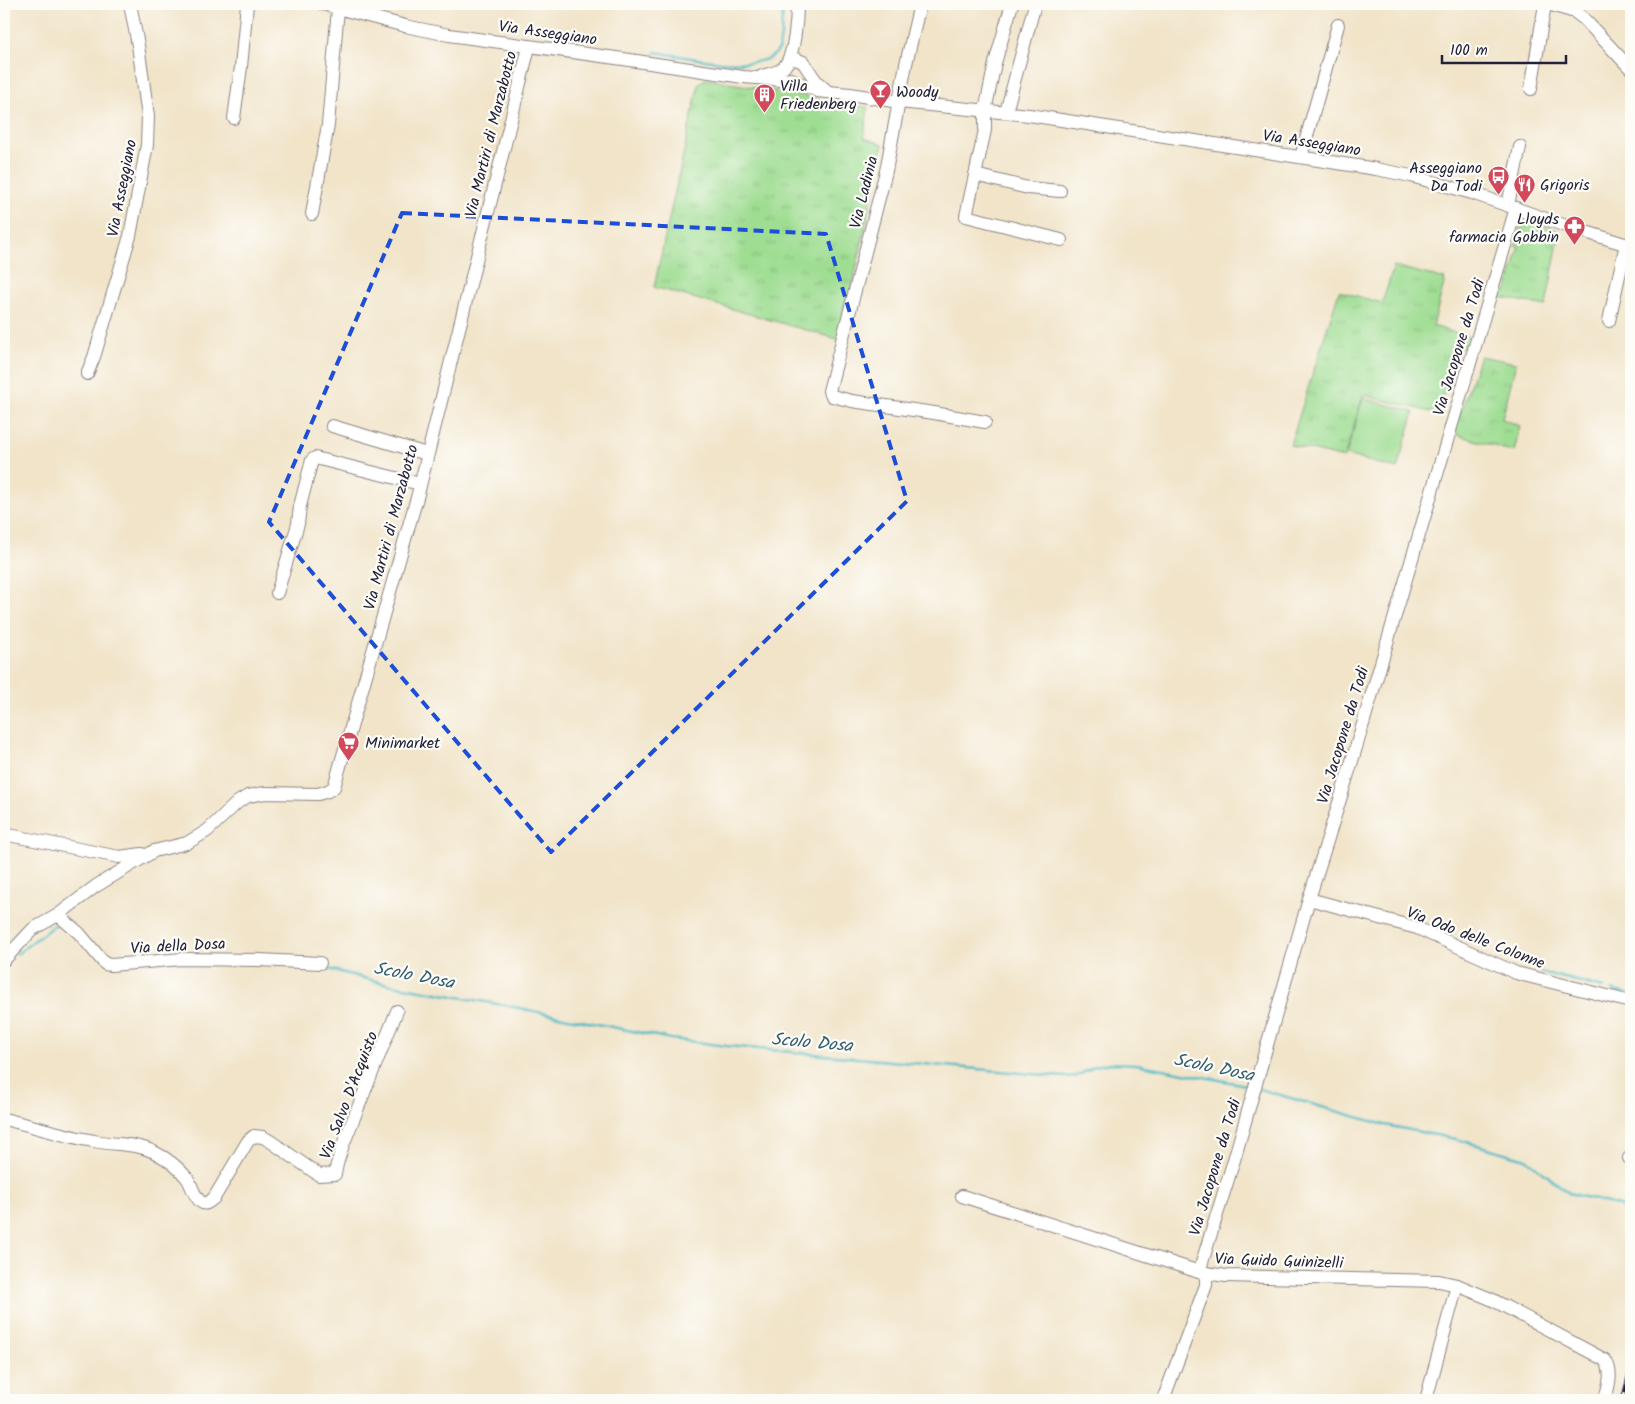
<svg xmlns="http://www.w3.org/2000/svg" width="1635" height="1404" font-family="Kalam,sans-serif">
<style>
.railway{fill:#c9bfd7}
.grass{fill:url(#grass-tufts);stroke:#608066}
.pitch{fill:#9edd92;stroke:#608066}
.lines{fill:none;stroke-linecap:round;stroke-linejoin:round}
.stream{stroke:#4bb9c4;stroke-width:2.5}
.minor-casing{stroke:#8a8382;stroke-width:14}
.minor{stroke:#fff;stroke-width:12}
.rail-casing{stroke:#22223b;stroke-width:4.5}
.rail{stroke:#fdfcf7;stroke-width:2.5;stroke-dasharray:8;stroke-linecap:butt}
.marked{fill:none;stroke:#1d4ed8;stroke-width:4;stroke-dasharray:10 6;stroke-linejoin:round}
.labels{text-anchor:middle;stroke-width:4.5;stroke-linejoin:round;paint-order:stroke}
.street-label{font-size:16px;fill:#22223b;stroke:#fdfcf7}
.poi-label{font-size:16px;fill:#22223b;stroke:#fdfcf7;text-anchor:start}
.water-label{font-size:18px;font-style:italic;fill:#325e72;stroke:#fdfcf7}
</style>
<defs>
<pattern id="grass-tufts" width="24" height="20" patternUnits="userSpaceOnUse" patternTransform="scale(1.25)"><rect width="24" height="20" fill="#9edd92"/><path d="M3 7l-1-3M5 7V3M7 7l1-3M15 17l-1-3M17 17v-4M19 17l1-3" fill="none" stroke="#88bd7f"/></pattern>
</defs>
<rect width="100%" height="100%" fill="#fdfcf7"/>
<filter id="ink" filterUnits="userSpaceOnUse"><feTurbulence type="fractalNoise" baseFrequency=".02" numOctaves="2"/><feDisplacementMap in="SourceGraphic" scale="10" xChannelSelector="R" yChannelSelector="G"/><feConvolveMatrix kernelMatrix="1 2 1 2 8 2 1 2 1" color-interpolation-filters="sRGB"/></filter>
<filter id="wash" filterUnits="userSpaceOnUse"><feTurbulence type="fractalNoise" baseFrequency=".0096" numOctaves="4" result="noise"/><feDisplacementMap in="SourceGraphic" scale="20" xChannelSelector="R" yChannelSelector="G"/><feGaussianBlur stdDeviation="1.12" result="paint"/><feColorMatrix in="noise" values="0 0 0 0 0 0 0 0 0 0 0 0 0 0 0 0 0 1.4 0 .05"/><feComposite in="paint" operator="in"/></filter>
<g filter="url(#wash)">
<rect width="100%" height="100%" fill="#f1e4c9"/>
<polygon class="railway" points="1631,1349 1631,1400 1619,1400"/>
<g class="grass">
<polygon points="705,79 807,96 810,98 850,105 868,107 864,138 883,144 841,340 654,287 699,83"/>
<polygon points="1532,222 1560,231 1546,306 1499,297 1501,291 1506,292 1519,248 1515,246 1520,228 1527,223"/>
<polygon points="1394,266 1445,279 1433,326 1472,338 1468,350 1458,347 1438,414 1363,395 1344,458 1290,445 1339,291 1382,303"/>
<polygon points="1480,356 1516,363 1502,419 1520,426 1514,452 1458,435 1455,433 1455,428"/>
</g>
<polygon class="pitch" points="1363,398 1414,412 1397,469 1346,455"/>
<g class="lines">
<g class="stream">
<path d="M655 52C680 55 764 76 778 50 782 42 782 14 783 4"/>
<polyline points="17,954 53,926 59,925 63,927"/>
<polyline points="321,967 387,984 519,1008 671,1039 727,1046 1064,1077 1077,1076 1095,1066 1110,1063 1136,1064 1251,1086"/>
<polyline points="4,968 8,963"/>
<polyline points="1541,972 1604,988"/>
<polyline points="1612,990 1631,995"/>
<polyline points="1259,1089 1385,1125 1456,1139 1526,1159 1569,1193 1631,1209"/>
</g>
</g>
</g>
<g filter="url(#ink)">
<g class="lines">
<defs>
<g id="minor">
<polyline points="323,4 405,26 449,35 623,59 743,77 783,80 791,79 817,91 850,94 899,102 1029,115 1376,169 1411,176 1472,193 1563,225 1631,246"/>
<polyline points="920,4 906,64 886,171 829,391 832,396 852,401 934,413 985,422"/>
<polyline points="1012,4 995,63 985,111 985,130 966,216 1061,240"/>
<polyline points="1548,4 1575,12 1584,19 1631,69"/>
<polyline points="789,60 796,59 803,62 816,81 828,92"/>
<path d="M762 76C768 74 780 72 784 67 795 54 797 20 797 4"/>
<polyline points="1531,89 1545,4"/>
<polyline points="1006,112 1035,4"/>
<polyline points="234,118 241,67 247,4"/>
<polyline points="1301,157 1338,25"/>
<polyline points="975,175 1028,188 1060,191"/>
<polyline points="1508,205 1520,147"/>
<polyline points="312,214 328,125 338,8"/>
<polyline points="1609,321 1626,244"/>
<polyline points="87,374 94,357 130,236 147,145 148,116 138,45 130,4"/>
<polyline points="332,426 427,454"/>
<polyline points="277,593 298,524 300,506 312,460 315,458 420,484"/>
<polyline points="4,834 119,857 142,854"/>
<polyline points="1309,899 1417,928 1516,973 1631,1002"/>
<polyline points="58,915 79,933 105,964 111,965 182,959 259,960 320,963"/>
<polyline points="4,960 33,929 58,915 96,886 154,851 187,843 207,831 238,802 248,796 265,793 318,794 328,791 334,787 418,494 529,47"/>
<path d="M4 1119C34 1126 63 1136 94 1141 114 1145 136 1143 154 1152 166 1158 179 1168 187 1178 192 1185 194 1197 201 1202 206 1206 210 1201 214 1198L248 1141 254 1136 263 1137 270 1141 319 1175 335 1174 337 1164 343 1145 397 1011"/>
<polyline points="1629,1158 1631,1158"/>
<path d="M962 1196 1181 1266 1199 1272 1226 1276 1439 1281 1457 1285 1493 1300 1605 1360C1614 1373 1608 1386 1605 1400"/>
<polyline points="1199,1272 1234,1160 1309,899 1352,761 1516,208"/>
<polyline points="1163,1400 1206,1285 1206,1273"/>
<polyline points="1426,1400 1457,1285"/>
</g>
</defs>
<use href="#minor" class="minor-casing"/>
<use href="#minor" class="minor"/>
<defs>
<polyline id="rail" points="1623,1400 1631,1368"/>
</defs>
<use href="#rail" class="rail-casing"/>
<use href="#rail" class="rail"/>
</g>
</g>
<path class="marked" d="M402 213 826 234 907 501 551 852 269 522Z"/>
<defs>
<symbol id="bar-pin" viewBox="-11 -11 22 30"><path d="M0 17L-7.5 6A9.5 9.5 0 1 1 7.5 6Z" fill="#d1495b" stroke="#fdfcf7"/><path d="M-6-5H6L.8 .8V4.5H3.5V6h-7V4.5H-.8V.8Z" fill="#fff"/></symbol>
<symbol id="building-pin" viewBox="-11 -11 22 30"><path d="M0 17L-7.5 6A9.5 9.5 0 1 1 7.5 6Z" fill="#d1495b" stroke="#fdfcf7"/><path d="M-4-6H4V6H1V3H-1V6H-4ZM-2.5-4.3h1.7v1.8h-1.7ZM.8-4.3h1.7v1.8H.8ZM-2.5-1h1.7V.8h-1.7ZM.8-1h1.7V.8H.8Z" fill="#fff"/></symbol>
<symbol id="bus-pin" viewBox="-11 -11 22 30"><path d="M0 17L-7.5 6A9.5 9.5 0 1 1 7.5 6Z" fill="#d1495b" stroke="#fdfcf7"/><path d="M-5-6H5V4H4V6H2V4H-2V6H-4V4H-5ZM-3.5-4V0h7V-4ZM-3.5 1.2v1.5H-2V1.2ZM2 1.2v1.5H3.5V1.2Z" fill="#fff"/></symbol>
<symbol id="restaurant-pin" viewBox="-11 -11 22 30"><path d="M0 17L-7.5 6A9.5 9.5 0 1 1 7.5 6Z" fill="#d1495b" stroke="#fdfcf7"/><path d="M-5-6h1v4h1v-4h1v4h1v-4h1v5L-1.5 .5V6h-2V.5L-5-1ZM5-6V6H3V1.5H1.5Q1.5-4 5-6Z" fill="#fff"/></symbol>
<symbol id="pharmacy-pin" viewBox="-11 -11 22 30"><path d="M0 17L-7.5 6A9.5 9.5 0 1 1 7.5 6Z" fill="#d1495b" stroke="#fdfcf7"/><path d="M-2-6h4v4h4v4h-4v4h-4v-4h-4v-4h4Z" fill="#fff"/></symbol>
<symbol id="supermarket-pin" viewBox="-11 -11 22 30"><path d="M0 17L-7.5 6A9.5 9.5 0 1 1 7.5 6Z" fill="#d1495b" stroke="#fdfcf7"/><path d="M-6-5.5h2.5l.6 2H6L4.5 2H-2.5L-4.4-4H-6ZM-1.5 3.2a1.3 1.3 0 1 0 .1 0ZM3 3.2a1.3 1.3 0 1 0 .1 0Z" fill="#fff"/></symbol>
</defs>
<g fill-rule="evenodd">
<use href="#bar-pin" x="868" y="78" width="25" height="34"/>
<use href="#building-pin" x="752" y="82" width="25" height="34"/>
<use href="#bus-pin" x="1486" y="164" width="25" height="34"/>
<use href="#restaurant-pin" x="1512" y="172" width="25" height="34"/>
<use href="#pharmacy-pin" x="1562" y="214" width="25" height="34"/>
<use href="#supermarket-pin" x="336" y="730" width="25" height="34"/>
</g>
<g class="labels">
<g class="street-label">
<text transform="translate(548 32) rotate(8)" y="6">Via Asseggiano</text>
<text transform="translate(490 134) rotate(-76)" y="6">Via Martiri di Marzabotto</text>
<text transform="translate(1312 142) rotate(9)" y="6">Via Asseggiano</text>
<text transform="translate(121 188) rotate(-79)" y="6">Via Asseggiano</text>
<text transform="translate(863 192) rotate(-76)" y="6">Via Ladinia</text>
<text transform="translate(1458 347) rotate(-73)" y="6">Via Jacopone da Todi</text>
<text transform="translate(390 527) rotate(-75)" y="6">Via Martiri di Marzabotto</text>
<text transform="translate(1342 735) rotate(-73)" y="6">Via Jacopone da Todi</text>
<text transform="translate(1476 937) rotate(21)" y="6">Via Odo delle Colonne</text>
<text transform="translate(178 945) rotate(-3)" y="6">Via della Dosa</text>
<text transform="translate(348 1095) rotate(-69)" y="6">Via Salvo D'Acquisto</text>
<text transform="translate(1214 1167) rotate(-73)" y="6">Via Jacopone da Todi</text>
<text transform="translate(1279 1260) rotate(2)" y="6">Via Guido Guinizelli</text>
</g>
<g class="poi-label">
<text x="780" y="91">Villa<tspan x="780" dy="18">Friedenberg</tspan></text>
<text x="896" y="97">Woody</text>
<text x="1482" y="173" text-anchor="end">Asseggiano<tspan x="1482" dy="18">Da Todi</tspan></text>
<text x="1540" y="190">Grigoris</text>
<text x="1559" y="224" text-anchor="end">Lloyds<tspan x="1559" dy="18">farmacia Gobbin</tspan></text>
<text x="365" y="748">Minimarket</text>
</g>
<g class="water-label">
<text transform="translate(414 975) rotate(11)" y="6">Scolo Dosa</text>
<text transform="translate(812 1042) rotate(5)" y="6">Scolo Dosa</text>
<text transform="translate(1214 1067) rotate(12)" y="6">Scolo Dosa</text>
</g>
</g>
<rect width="1635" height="1404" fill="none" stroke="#fdfcf7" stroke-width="20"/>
<path d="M1442 55v8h124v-8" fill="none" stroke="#22223b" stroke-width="2.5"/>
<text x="1450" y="55" font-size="15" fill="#22223b" stroke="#fdfcf7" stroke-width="4" paint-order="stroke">100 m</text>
</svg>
